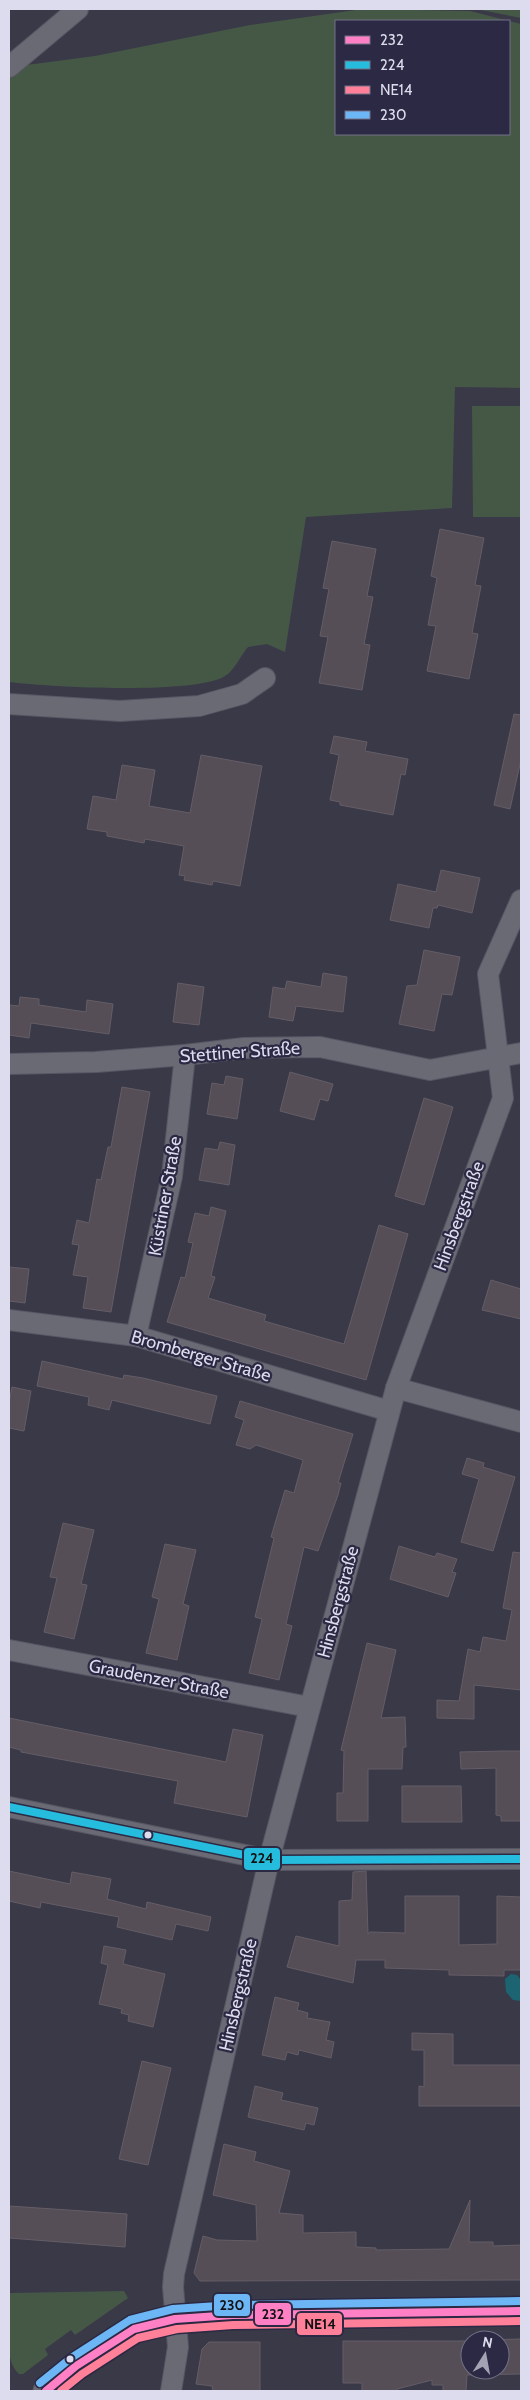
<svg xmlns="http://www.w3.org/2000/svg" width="530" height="2400" font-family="Cabin,sans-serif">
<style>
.green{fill:#455846;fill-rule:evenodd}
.water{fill:#1c6472}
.building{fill:#564e57;stroke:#655d66}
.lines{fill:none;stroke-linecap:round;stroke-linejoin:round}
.minor-casing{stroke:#575664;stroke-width:22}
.tertiary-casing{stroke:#575664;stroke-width:27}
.minor{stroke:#6a6a75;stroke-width:20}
.tertiary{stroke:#6a6a75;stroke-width:25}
.bus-1-casing{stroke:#2b2943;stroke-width:11}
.bus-2-casing{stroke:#2b2943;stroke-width:11}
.bus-3-casing{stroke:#2b2943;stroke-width:11}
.bus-4-casing{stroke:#2b2943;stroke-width:11}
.bus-1{stroke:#ff80c5;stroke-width:8}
.bus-2{stroke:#26bcdd;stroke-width:8}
.bus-3{stroke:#ff8098;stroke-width:8}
.bus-4{stroke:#6db6f5;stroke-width:8}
.bus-dot{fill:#dcdcee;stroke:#2b2943;stroke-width:2}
.labels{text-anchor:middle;stroke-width:4.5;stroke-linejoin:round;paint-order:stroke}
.street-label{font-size:18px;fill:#dcdcee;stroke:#2b2943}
.line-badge{stroke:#2b2943;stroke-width:2}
.pale-badge-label{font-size:14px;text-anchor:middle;font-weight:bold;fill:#111}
</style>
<rect width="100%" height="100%" fill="#3a3948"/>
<g class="green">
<path d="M363 9 470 11 521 24V388L455 387 452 508 306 517 285 652 267 644 248 647C241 655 234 671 225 676 195 695 48 687 9 682V76L19 66 95 56 250 25ZM336 21H509V134H336Z"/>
<polygon points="476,9 521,9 521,18"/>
<polygon points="472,406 521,406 521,517 473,517"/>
<path d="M124 2291 128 2298 75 2335 71 2330 45 2349 48 2355 23 2374H19C2 2359 9 2316 9 2293Z"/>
</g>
<polygon class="water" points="511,1974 517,1975 521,1980 521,2001 513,2000 506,1992 505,1979"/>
<g class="building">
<polygon points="440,529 484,538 475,585 481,586 472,633 478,634 469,679 427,671 436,626 428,625 437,578 431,576"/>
<polygon points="332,541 376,549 367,596 373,597 364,644 370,645 362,690 319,683 328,637 320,636 329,589 323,588"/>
<polygon points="514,714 521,715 521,760 510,809 494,805"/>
<polygon points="334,736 367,742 365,751 408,759 405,775 401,774 393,815 340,805 340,802 330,800 339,755 330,753"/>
<polygon points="201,755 262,766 240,886 213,881 212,885 184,880 185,876 179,875 184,846 145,839 144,843 107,836 107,832 87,829 93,796 116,800 122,765 155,770 149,806 190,813"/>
<polygon points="441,870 480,878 472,913 438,905 437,908 433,908 429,928 390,920 398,884 436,892"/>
<polygon points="424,950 460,957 452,995 442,994 434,1031 399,1024 407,986 417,985"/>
<polygon points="323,973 347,977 343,1012 296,1006 293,1021 269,1017 273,987 285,989 287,981 321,987"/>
<polygon points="178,983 204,987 199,1025 173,1022"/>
<polygon points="20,997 39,999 39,1005 86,1012 87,1000 113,1004 109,1034 31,1023 29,1038 9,1035 9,1005 19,1006"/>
<polygon points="290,1072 333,1084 328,1101 320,1099 314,1120 280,1111"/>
<polygon points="226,1076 243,1079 237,1119 207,1114 212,1083 224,1085"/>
<polygon points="122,1087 150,1092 111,1312 83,1308 88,1277 73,1275 79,1245 72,1244 77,1220 89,1223 97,1179 101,1180 108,1147 111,1147"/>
<polygon points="424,1098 453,1107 424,1205 395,1196"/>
<polygon points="220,1142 235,1145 229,1185 199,1180 205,1148 218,1150"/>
<polygon points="211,1207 226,1211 211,1276 215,1277 208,1298 266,1315 264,1321 344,1344 379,1225 408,1234 366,1380 167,1322 181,1277 185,1278 193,1243 188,1242 195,1213 209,1216"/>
<polygon points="9,1267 29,1269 25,1303 9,1301"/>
<polygon points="491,1280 521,1289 521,1319 482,1310"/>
<polygon points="42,1361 123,1379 124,1375 143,1378 217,1396 210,1424 112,1400 109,1410 88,1405 89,1397 37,1386"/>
<polygon points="12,1387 31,1391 24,1431 9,1428 9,1403"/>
<polygon points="240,1401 353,1434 338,1483 341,1483 338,1495 318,1551 304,1547 286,1624 292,1626 279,1680 249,1673 262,1619 255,1617 274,1538 271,1537 285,1490 294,1493 303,1460 256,1445 250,1449 236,1445 244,1420 235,1417"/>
<polygon points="467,1458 484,1463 483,1467 515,1477 493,1551 461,1542 479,1479 462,1474"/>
<polygon points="63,1523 94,1530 81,1584 87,1585 74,1639 44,1632 57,1578 50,1577"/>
<polygon points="165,1544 196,1550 183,1604 189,1606 177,1660 146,1653 159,1599 152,1597"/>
<polygon points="399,1546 435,1557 437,1553 457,1559 452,1572 456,1573 448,1597 390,1579"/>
<polygon points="513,1552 521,1553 521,1690 474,1685 474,1719 437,1718 437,1700 459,1701 468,1649 480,1652 483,1637 506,1641 512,1610 503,1608"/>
<polygon points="367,1643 396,1650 381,1718 405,1717 406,1747 403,1747 402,1769 368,1769 368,1821 337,1821 337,1793 343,1793 344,1751 341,1750"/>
<polygon points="9,1718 226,1762 233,1729 263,1735 247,1817 174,1803 178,1781 21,1752 21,1750 9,1747"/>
<polygon points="503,1751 521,1751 521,1821 501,1821 501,1816 496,1815 496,1768 461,1769 460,1752"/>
<polygon points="402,1786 461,1786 462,1822 402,1822"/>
<polygon points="9,1871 70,1884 72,1872 111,1879 107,1899 146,1909 147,1902 211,1917 208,1931 176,1924 172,1940 117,1927 119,1917 41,1902 40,1908 9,1901"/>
<polygon points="366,1871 368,1934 370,1932 405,1933 405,1896 459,1896 459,1945 497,1944 497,1896 521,1897 521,1970 504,1970 504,1976 449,1975 449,1970 385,1968 385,1960 356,1960 353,1983 287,1967 296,1936 339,1946 339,1901 352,1900 353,1872"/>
<polygon points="104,1946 126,1950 123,1964 165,1974 153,2027 128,2021 129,2015 121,2013 122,2009 99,2004 108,1965 101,1963"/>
<polygon points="275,1997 299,2003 297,2010 308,2013 307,2018 330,2022 326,2040 334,2042 331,2058 299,2050 298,2055 287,2052 285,2060 262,2055"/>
<polygon points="412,2033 453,2034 453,2065 521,2065 521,2106 419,2106 419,2086 424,2087 424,2050 412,2050"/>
<polygon points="142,2061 171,2068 148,2165 119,2159"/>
<polygon points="255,2086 283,2093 281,2100 318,2108 314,2125 306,2123 304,2130 248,2117"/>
<polygon points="224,2144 256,2152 254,2161 290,2171 279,2213 303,2215 303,2233 356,2232 356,2247 376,2248 376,2250 449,2249 470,2200 469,2242 493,2242 493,2246 521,2245 521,2280 200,2281 194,2273 203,2236 217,2240 257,2241 256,2205 213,2195"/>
<polygon points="9,2206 127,2214 125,2247 9,2238"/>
<polygon points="521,2339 521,2374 467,2375 466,2391 443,2391 443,2385 432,2385 432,2380 397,2389 397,2391 362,2391 362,2383 343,2383 343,2341 470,2341 470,2370 500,2370 500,2340 479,2340"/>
<polygon points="209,2342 260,2342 260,2391 213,2391 212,2386 196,2384 202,2349"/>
</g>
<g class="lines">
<defs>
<g id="minor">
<polyline points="9,67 78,9"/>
<polyline points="9,704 120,711 199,706 242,694 265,678"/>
<polyline points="9,1064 96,1062 185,1055 244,1048 320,1047 430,1070 521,1053"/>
<polyline points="9,1320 136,1336 389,1411"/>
<polyline points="136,1336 172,1176 185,1055"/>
<polyline points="396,1388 521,1422"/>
<polyline points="9,1650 309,1707"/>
<polyline points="9,1807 269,1860 521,1859"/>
<polyline points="171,2391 178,2347 173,2287 174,2274 269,1860 396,1388 503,1098 488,974 521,900"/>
</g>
<polyline id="tertiary" points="46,2391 76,2366 134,2329 175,2319 233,2315 521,2311"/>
</defs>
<use href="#minor" class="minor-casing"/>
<use href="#tertiary" class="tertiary-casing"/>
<use href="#minor" class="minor"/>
<use href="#tertiary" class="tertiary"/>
<defs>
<polyline id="bus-1" points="46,2391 76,2366 134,2329 175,2319 233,2315 521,2311"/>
<polyline id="bus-2" points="9,1807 269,1860 521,1859"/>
<polyline id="bus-3" points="61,2391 82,2374 138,2338 177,2329 233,2325 521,2321"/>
<polyline id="bus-4" points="40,2383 71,2358 130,2320 173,2309 233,2305 521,2301"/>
</defs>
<use href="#bus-1" class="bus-1-casing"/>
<use href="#bus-2" class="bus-2-casing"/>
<use href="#bus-3" class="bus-3-casing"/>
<use href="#bus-4" class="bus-4-casing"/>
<use href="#bus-1" class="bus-1"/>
<use href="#bus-2" class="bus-2"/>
<use href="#bus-3" class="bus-3"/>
<use href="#bus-4" class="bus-4"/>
</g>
<g class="bus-dot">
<circle cx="148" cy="1835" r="4.5"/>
<circle cx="70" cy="2359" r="4.5"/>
</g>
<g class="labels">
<g class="street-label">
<text transform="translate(240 1052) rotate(-4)" y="6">Stettiner Straße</text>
<text transform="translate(165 1196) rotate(-80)" y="6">Küstriner Straße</text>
<text transform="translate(459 1216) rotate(-70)" y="6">Hinsbergstraße</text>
<text transform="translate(201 1356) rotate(16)" y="6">Bromberger Straße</text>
<text transform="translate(338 1602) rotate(-75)" y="6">Hinsbergstraße</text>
<text transform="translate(159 1679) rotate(11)" y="6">Graudenzer Straße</text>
<text transform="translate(238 1995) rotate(-77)" y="6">Hinsbergstraße</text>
</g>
</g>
<g class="line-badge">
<rect x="243" y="1847" width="38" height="24" rx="5" fill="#26bcdd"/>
<rect x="213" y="2293" width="38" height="24" rx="5" fill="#6db6f5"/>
<rect x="254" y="2302" width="38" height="24" rx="5" fill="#ff80c5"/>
<rect x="296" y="2312" width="47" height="24" rx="5" fill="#ff8098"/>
</g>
<g class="pale-badge-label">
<text x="262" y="1863">224</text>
<text x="232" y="2310">230</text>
<text x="273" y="2319">232</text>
<text x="320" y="2329">NE14</text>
</g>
<rect width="530" height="2400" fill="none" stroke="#dcdcee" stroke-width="20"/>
<rect x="335" y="20" width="175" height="115" fill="#2b2943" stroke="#727187"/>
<rect x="345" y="36" width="25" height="8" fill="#ff80c5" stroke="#727187"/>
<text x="380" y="45" font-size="15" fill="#dcdcee">232</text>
<rect x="345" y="61" width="25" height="8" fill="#26bcdd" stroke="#727187"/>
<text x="380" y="70" font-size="15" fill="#dcdcee">224</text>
<rect x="345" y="86" width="25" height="8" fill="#ff8098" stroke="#727187"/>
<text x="380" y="95" font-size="15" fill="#dcdcee">NE14</text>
<rect x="345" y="111" width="25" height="8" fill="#6db6f5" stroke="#727187"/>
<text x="380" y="120" font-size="15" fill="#dcdcee">230</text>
<g transform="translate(485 2355) rotate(11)"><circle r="24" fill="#2b2943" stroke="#727187"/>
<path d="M0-4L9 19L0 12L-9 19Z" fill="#a3a3b4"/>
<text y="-8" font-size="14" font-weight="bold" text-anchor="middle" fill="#dcdcee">N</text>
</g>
</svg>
